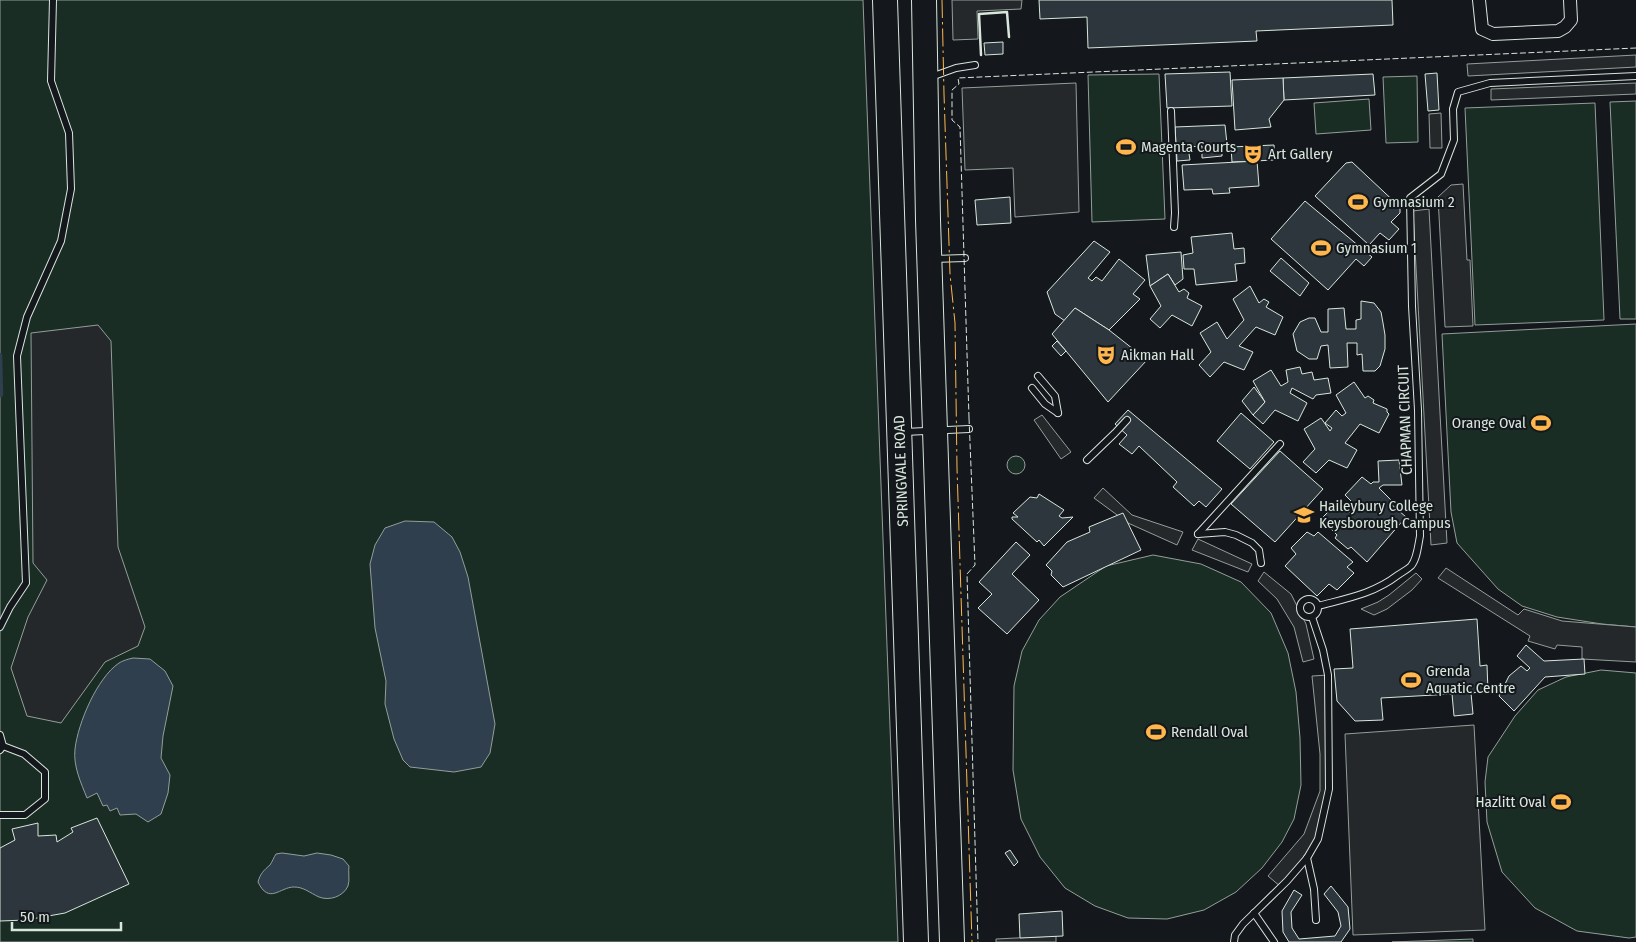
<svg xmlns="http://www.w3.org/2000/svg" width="1636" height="942" font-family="'Fira Sans Condensed',sans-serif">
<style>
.green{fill:#1a2d24;stroke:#939e99}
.parking{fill:#24282b;stroke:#939e99}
.water{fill:#2f3f4d;stroke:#939e99}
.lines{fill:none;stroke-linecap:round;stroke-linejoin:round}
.stream{stroke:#2f3f4d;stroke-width:4.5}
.building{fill:#2c363c;stroke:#d8e6dc}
.lane-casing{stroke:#d8e6dc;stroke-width:8}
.street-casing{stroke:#d8e6dc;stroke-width:14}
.highway-casing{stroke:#d8e6dc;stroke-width:26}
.lane{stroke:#14181c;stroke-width:6}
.street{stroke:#14181c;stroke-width:12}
.highway{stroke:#14181c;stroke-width:24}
.fence{stroke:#d8e6dc;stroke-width:1;stroke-dasharray:6 2.5;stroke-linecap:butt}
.wall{stroke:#d8e6dc;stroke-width:2.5}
.power{stroke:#ffb74d;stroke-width:1;stroke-dasharray:18 4 2.5 4;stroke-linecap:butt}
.labels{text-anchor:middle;stroke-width:4;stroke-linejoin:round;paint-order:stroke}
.poi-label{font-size:15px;fill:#d8e6dc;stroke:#14181c;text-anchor:start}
.street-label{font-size:15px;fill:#d8e6dc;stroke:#14181c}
</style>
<rect width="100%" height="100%" fill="#14181c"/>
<g class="green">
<polygon points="0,0 863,0 898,942 0,942"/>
<polygon points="1159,74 1165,219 1092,222 1088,75"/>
<polygon points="1417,76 1418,142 1386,143 1383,77"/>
<polygon points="1369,99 1371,130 1316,134 1314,103"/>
<polygon points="1636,101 1636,319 1620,319 1610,102"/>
<polygon points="1595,103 1604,320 1475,325 1465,108"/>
<polygon points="1636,324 1636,627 1602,624 1557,617 1522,606 1498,589 1457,543 1451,512 1442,334"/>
<circle cx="1016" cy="465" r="9"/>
<polygon points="1153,555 1201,564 1241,582 1271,613 1288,653 1296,692 1300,738 1301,785 1294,819 1282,842 1262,868 1236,892 1204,910 1167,919 1128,918 1095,906 1065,888 1040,857 1021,819 1013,770 1014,686 1022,651 1039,620 1060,597 1106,566"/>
<polygon points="1601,670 1636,673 1636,937 1629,938 1577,931 1535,908 1502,872 1487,822 1485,782 1488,757 1515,716 1538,690 1566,677"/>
<polygon points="1473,939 1473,942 1392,942"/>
</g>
<g class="parking">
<polygon points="952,0 1022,0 1021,9 977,11 978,39 953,40"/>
<polygon points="1636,55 1636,67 1468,76 1467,64"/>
<polygon points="1076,83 1079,212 1015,217 1013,168 965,170 962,88"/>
<polygon points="1636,83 1636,94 1491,100 1491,89"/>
<polygon points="1441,113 1442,148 1430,148 1429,114"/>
<polygon points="1463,184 1467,260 1470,260 1473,326 1445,327 1438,197 1451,185"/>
<polygon points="1429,209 1447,543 1431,545 1413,211"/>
<polygon points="98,325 111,341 118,547 145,627 138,646 105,662 61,723 27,716 11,668 28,617 47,580 33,563 31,333"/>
<polygon points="1042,415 1071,452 1061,459 1034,420"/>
<polygon points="1103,488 1132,515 1183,532 1177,545 1128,523 1094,498"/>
<polygon points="1198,539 1252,564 1248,572 1192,550"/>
<polygon points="1446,568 1518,615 1524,609 1562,621 1636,627 1636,662 1582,659 1582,647 1557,645 1555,649 1528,641 1530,636 1438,578"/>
<polygon points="1264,572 1291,594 1306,624 1314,659 1303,662 1294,627 1277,599 1258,581"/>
<polygon points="1416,573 1422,579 1412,590 1387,609 1374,615 1361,609 1378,602 1389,595"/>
<polygon points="1328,675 1329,789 1318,839 1281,887 1268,876 1304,834 1320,791 1320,754 1312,676"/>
<polygon points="1474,725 1485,930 1353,935 1345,734"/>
<polygon points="1056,936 1056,942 996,942 996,939"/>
</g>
<g class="water">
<polygon points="405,521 434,522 452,537 460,552 468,577 495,724 490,753 481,767 454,772 410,767 403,760 394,739 385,704 386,681 375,628 370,564 375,545 385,528"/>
<path d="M133 658 150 659 165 671 173 686 163 736 161 758 170 775 168 793 161 814 148 822 136 814 120 815 117 808 110 811 107 805 103 806 97 793 87 798C81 783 73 766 75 749 78 723 97 678 119 663 122 661 128 659 133 658Z"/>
<path d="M282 853 304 856 317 853 331 855 343 859 349 866C348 872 350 880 348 886 343 897 329 901 319 897 310 893 304 887 294 887 280 887 269 905 258 882 260 874 264 870 270 865 272 862 274 857 276 854Z"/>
</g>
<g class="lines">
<polyline class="stream" points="0,355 1,395 0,395"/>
</g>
<g class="building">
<polygon points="1039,0 1392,0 1393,25 1256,31 1257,41 1088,48 1087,17 1040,19"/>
<polygon points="1003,42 1003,54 985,55 984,43"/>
<polygon points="1230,72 1232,106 1167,108 1165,74"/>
<polygon points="1437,73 1439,110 1428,111 1425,74"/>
<polygon points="1373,74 1375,95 1284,100 1283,78"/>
<polygon points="1283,78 1284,100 1269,119 1271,127 1235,130 1232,80"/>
<polygon points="1225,125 1227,144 1222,145 1222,156 1202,158 1202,146 1188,147 1190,160 1177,161 1175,127"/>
<polygon points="1274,145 1275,160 1232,162 1231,147"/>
<polygon points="1257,161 1259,186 1229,188 1230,193 1213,194 1212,189 1184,190 1182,165"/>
<polygon points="1352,162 1400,207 1400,213 1391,222 1399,229 1389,240 1380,233 1369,245 1315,196 1346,163"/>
<polygon points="1010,197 1011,223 977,225 975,200"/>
<polygon points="1305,201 1372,257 1364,266 1356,259 1328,290 1271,239"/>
<polygon points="1232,233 1234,249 1244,248 1245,263 1235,264 1237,281 1196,285 1194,269 1184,269 1183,255 1193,253 1191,237"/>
<polygon points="1094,241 1110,252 1088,278 1092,281 1096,277 1102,281 1119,259 1145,280 1133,294 1140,299 1109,330 1075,308 1065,321 1055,314 1047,292"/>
<polygon points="1181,252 1183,279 1175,285 1168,274 1150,286 1146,255"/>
<polygon points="1281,258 1309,283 1300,296 1270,271"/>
<polygon points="1168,274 1179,292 1184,289 1189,293 1187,298 1202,306 1192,326 1172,315 1160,328 1150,319 1161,306 1150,286"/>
<polygon points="1250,286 1259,303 1264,299 1269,302 1266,307 1283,317 1275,335 1256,327 1239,346 1253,352 1244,370 1224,362 1210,377 1199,365 1211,352 1200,333 1217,322 1227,339 1244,320 1233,299"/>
<polygon points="1361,301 1374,303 1381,312 1383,323 1385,335 1385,349 1380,366 1375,371 1363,371 1362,354 1357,355 1357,343 1347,343 1348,367 1330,368 1328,345 1321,346 1317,359 1309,359 1297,351 1293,334 1300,322 1309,318 1315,318 1321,332 1328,332 1328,309 1344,308 1346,329 1356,329 1356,320 1361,319"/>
<polygon points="1075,308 1109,330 1147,360 1108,402 1052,334"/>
<polygon points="1057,341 1066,351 1061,356 1052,346"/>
<polygon points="1300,367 1302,374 1312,372 1314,380 1328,378 1331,393 1316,395 1313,399 1292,388 1290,393 1307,403 1298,421 1275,410 1263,424 1253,415 1265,402 1253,381 1271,370 1281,386 1288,382 1286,370"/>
<polygon points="1354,382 1365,398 1368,396 1374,400 1373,403 1387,409 1387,412 1389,414 1379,433 1360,424 1345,443 1357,450 1347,468 1329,460 1316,473 1303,462 1315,449 1304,429 1321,418 1330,431 1332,428 1325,423 1336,410 1342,416 1346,413 1336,395"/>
<polygon points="1254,387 1265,402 1253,415 1242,401"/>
<polygon points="1128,410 1222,489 1206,507 1199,501 1194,506 1173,487 1177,482 1139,446 1132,454 1119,444 1127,435 1115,424"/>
<polygon points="1241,413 1274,442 1250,469 1217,441"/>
<polygon points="1280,451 1323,489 1275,542 1231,504"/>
<polygon points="1399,460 1402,485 1383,485 1379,488 1393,502 1391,504 1406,517 1367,562 1351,547 1348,549 1335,538 1337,535 1321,519 1338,502 1350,513 1356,506 1345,495 1362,477 1371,484 1373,482 1379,482 1378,461"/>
<polygon points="1039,494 1064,510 1059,516 1062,518 1073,517 1044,546 1039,540 1037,542 1012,519 1012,517 1018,517 1013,513 1030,497 1037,498"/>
<polygon points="1123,513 1141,550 1063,587 1051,575 1052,571 1046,565 1067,542 1090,532 1089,527"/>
<polygon points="1307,532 1314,536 1318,532 1353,562 1347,567 1354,573 1337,590 1329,584 1317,596 1285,566 1296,554 1291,548"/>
<polygon points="1016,542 1030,555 1012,574 1039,600 1007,634 978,608 992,594 979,582"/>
<polygon points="1477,619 1480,666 1487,665 1488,691 1471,693 1473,714 1454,716 1452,694 1381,698 1383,720 1355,721 1337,701 1334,669 1353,668 1350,629"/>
<polygon points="1526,645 1544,661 1584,659 1585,674 1545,677 1514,711 1499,696 1509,676 1521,666 1527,671 1530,668 1517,656"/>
<polygon points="97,818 129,884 65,913 26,920 0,921 0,848 15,840 12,829 38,823 38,836 56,835 57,842 73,832 71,828"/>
<polygon points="1010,850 1018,862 1014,866 1005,853"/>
<polygon points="1331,886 1348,907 1350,929 1341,942 1289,942 1283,932 1282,911 1294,890 1302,895 1291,912 1292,928 1299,939 1335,936 1341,926 1338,912 1324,894"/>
<polygon points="1062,911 1063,936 1020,938 1019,914"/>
</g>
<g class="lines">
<defs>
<g id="lane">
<polyline points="931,77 956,68 975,65"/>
<polyline points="1171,111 1175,213 1174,227"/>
<polyline points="933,259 965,258"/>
<polyline points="1038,376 1055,396 1058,413"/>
<polyline points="1032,388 1045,404 1058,413"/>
<polyline points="904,432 969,429"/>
<polyline points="1087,460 1115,433 1127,420"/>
<polyline points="1198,534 1280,444"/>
<polyline points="1198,534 1225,532 1236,535 1252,543 1259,550 1261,563"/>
<circle cx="1309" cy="608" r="9"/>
<path d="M1318 606C1348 598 1373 594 1398 575 1402 572 1407 570 1411 566 1417 559 1418 546 1420 536L1418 410 1412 306 1410 198 1441 174 1454 140 1453 109 1458 92 1490 83 1636 76"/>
<polyline points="0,627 10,607 26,583 17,356 27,317 61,241 71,189 69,133 51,81 53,0"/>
<polyline points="0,735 3,746 0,750"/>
<polyline points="0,815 25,815 45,799 45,772 24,754 3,746"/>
<polyline points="1307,858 1314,889 1316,920"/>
<polyline points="1254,913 1274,942"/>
<polyline points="1234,942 1235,935 1243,924 1287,881 1307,858 1318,839 1329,789 1328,675 1323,650 1312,617"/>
</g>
<polyline id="street" points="1479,0 1482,29 1493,34 1558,31 1565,27 1571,20 1570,0"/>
<g id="highway">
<polyline points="885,0 916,942"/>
<polyline points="924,0 928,220 952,942"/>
</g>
</defs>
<use href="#lane" class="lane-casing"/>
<use href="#street" class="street-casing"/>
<use href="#highway" class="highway-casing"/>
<use href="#lane" class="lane"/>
<use href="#street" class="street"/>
<use href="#highway" class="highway"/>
<g class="fence">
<polyline points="969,418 960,127 952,120 952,90 959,84 958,78 1636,48"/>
<polyline points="969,418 975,565 967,574 978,942"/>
</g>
<polyline class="wall" points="981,55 979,14 1007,12 1009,37"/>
<polyline class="power" points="942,0 944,94 950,274 955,323 957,468 972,942"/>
</g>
<defs>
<symbol id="stadium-bare" viewBox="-9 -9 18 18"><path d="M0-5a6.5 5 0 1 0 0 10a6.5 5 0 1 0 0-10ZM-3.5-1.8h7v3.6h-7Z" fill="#ffb74d" stroke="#14181c" stroke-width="2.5" paint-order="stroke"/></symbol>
<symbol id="theatre-bare" viewBox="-9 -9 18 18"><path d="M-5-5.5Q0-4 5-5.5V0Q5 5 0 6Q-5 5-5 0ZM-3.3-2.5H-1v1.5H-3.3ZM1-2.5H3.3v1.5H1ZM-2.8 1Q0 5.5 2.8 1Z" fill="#ffb74d" stroke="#14181c" stroke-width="2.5" paint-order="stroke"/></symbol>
<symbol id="school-bare" viewBox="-9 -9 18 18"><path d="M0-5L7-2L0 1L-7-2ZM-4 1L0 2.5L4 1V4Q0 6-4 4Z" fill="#ffb74d" stroke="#14181c" stroke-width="2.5" paint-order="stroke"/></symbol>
</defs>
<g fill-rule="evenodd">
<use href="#stadium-bare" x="1112" y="133" width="28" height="28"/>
<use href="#theatre-bare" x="1239" y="140" width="28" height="28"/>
<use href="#stadium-bare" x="1344" y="188" width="28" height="28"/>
<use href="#stadium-bare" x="1307" y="234" width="28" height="28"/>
<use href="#theatre-bare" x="1092" y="341" width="28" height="28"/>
<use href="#stadium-bare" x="1527" y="409" width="28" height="28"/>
<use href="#school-bare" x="1290" y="501" width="28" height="28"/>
<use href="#stadium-bare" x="1397" y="666" width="28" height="28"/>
<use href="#stadium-bare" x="1142" y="718" width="28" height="28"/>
<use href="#stadium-bare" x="1547" y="788" width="28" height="28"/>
</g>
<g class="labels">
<g class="poi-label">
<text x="1141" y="152">Magenta Courts</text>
<text x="1268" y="159">Art Gallery</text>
<text x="1373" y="207">Gymnasium 2</text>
<text x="1336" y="253">Gymnasium 1</text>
<text x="1121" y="360">Aikman Hall</text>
<text x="1526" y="428" text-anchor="end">Orange Oval</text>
<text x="1319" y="511">Haileybury College<tspan x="1319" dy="17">Keysborough Campus</tspan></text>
<text x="1426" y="676">Grenda<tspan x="1426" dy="17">Aquatic Centre</tspan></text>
<text x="1171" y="737">Rendall Oval</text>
<text x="1546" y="807" text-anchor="end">Hazlitt Oval</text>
</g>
<g class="street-label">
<text transform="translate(1405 420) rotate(-92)" y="5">CHAPMAN CIRCUIT</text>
<text transform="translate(901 471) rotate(-92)" y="5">SPRINGVALE ROAD</text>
</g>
</g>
<path d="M12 922v8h109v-8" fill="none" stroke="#d8e6dc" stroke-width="2.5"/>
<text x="20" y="922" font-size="15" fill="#d8e6dc" stroke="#14181c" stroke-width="4" paint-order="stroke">50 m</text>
</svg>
